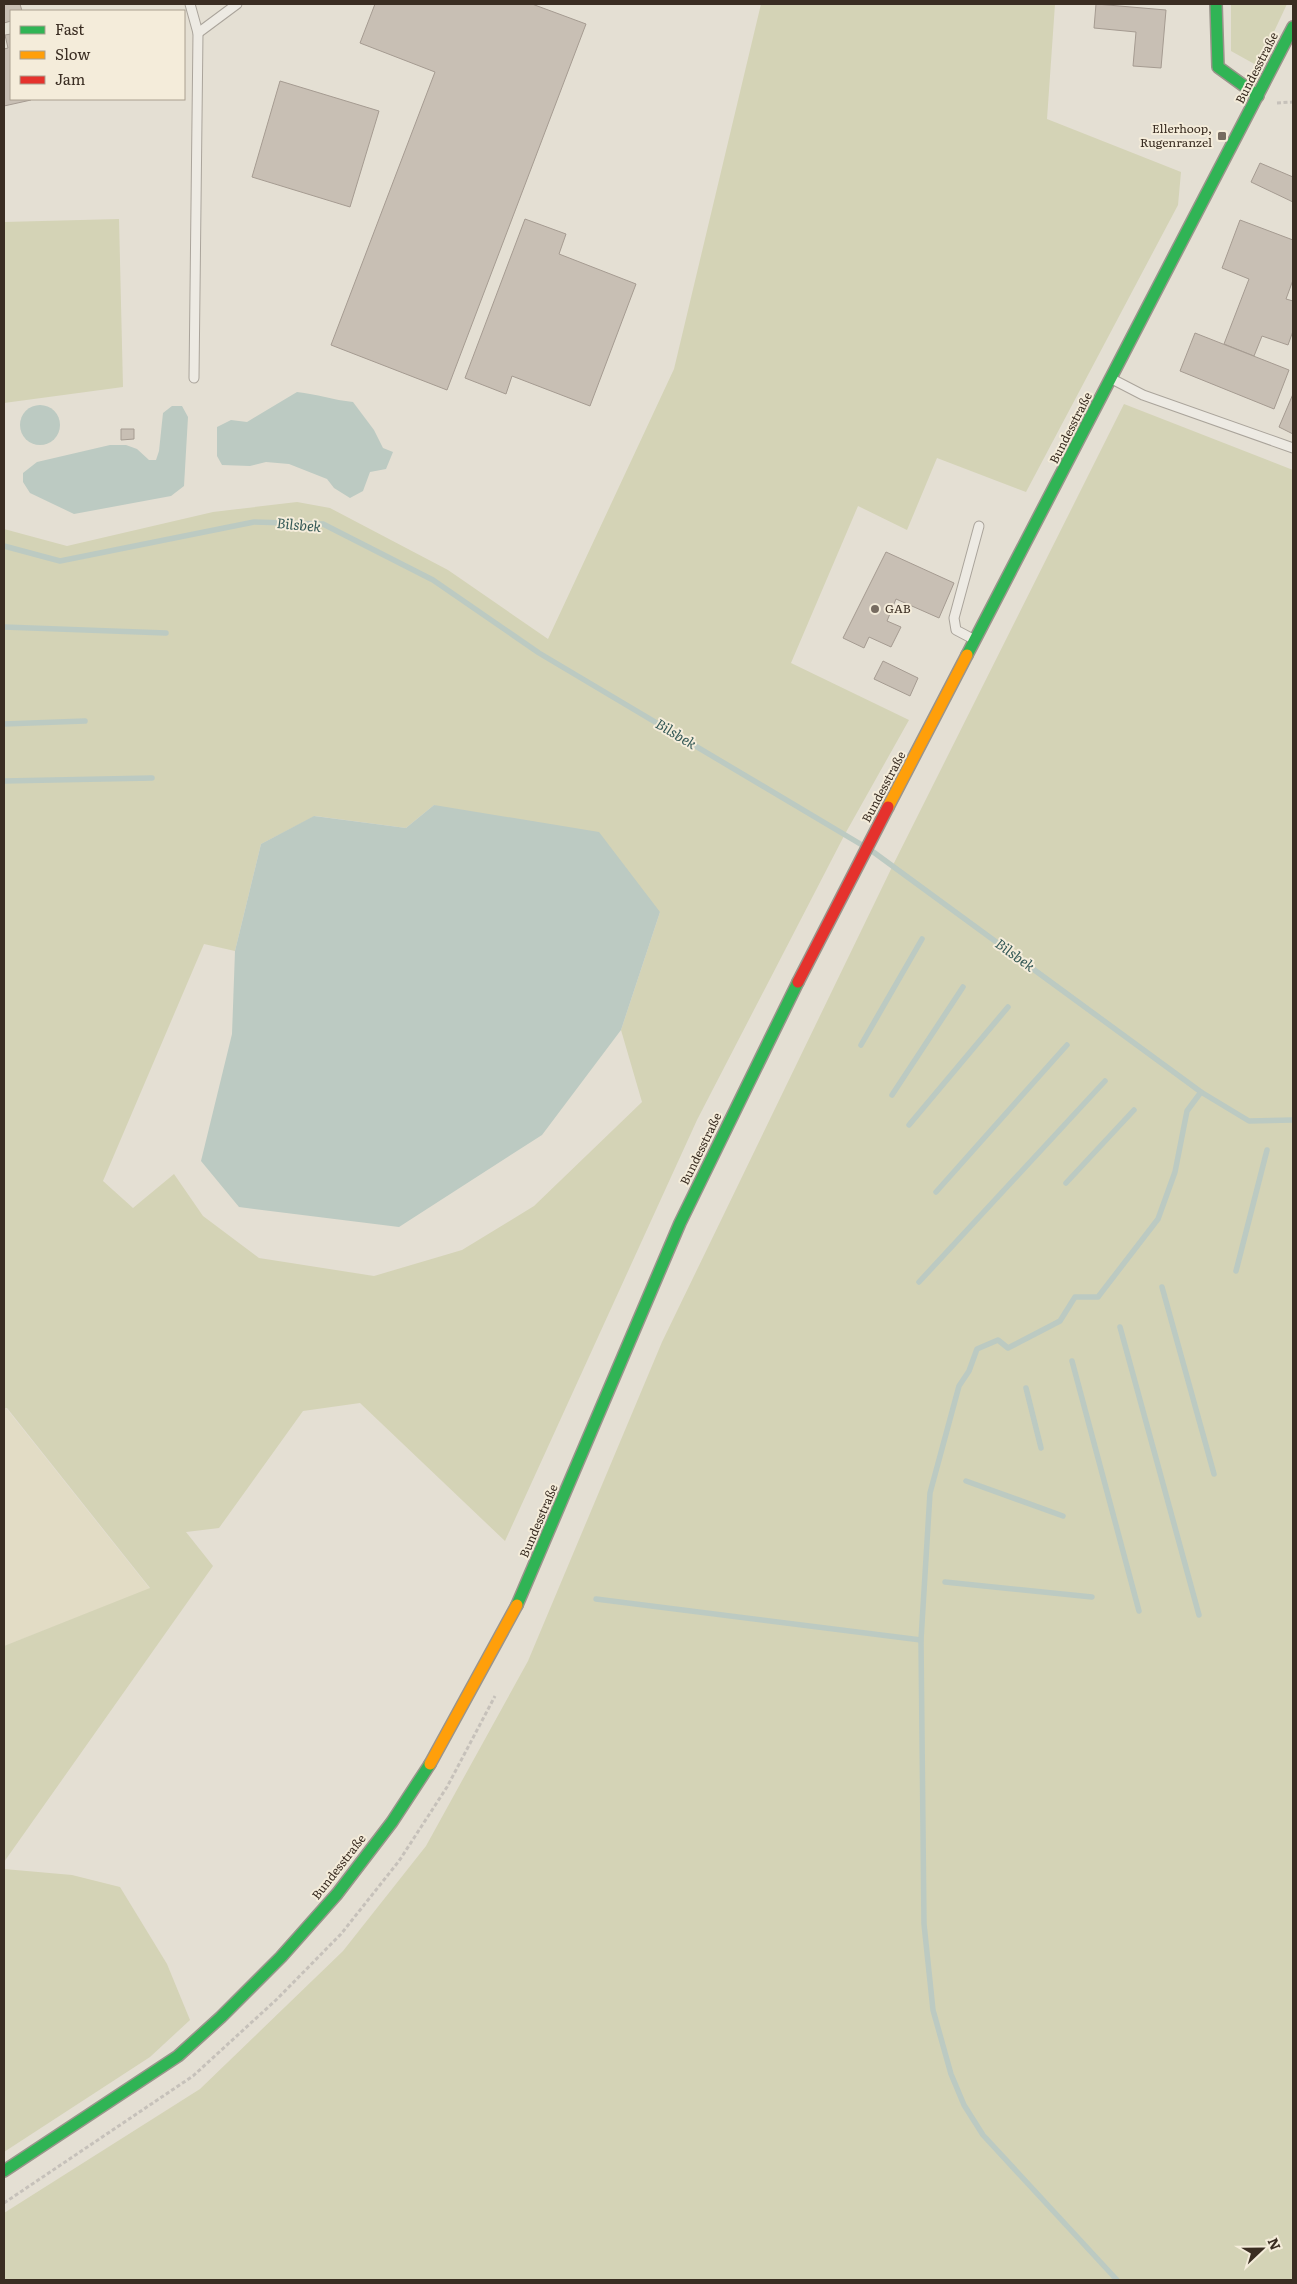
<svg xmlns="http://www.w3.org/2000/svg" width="1297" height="2284" font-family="Literata,serif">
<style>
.farmland{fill:#e2dcc5}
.green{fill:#d4d3b6;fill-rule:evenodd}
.water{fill:#bccac2}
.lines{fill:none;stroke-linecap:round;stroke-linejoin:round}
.stream{stroke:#bccac2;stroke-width:5.5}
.building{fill:#c8bfb4;stroke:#a59b91}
.lane-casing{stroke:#aaa49b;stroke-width:11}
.fast-casing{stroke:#9a948b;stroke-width:14}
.slow-casing{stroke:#9a948b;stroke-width:14}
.jam-casing{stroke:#9a948b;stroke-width:14}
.path{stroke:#c6c1ba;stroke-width:3;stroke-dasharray:4 2.5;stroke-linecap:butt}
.lane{stroke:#edeae3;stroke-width:9}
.fast{stroke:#30b455;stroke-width:11}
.slow{stroke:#ff9f0a;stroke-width:11}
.jam{stroke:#e5322d;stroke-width:11}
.poi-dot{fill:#766b60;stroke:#f4ecda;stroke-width:2}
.labels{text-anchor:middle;stroke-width:4;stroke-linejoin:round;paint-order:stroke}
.street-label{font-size:12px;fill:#3a2d22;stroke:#f4ecda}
.poi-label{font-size:12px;fill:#3a2d22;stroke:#f4ecda;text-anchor:end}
.water-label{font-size:14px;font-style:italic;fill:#335856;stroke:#f4ecda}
</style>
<rect width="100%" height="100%" fill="#e4dfd3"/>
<polygon class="farmland" points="4,1408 6,1408 150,1589 4,1646"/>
<g class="green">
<path d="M761 4H1055L1047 119 1181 172 1178 205 1026 492 937 458 907 530 858 506 791 663 909 720 845 834 697 1120 505 1541 360 1403 303 1411 219 1528 186 1532 213 1566 4 1862V1646L150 1588 7 1408H4V529L67 546 213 512 297 502 330 508 448 570 548 639 674 369ZM434 805 660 912 621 1030 642 1102 534 1206 462 1250 374 1276 259 1258 203 1216 174 1174 133 1208 103 1181 204 944 235 951 261 844 315 816 406 828Z"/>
<polygon points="1231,4 1287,4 1258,66 1231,51"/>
<polygon points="119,219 123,387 4,403 4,222"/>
<polygon points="1124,404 1293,470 1293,2280 4,2280 4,2213 200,2089 343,1951 426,1846 528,1661 662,1342 893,865"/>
<polygon points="4,1869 72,1875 120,1887 167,1964 190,2020 150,2057 4,2152"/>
</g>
<g class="water">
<path d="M297 392C317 394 333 400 353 402L374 430 383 448 393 452 386 469 370 472 363 491 350 498 334 488 327 479 289 464 266 462 250 466 222 465 217 456V427L231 420 247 422Z"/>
<circle cx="40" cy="425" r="20"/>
<polygon points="172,406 182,406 188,417 184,486 171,496 74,514 30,493 23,482 23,473 37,462 110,445 126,445 137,449 149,460 156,460 159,451 163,413"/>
<polygon points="434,805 599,832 660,912 621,1030 542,1135 399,1227 239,1207 201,1161 232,1034 235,951 261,844 314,816 406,828"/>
</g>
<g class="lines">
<g class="stream">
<polyline points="4,546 60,561 254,522 323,524 433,580 539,653 862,845"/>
<polyline points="4,627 166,633"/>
<polyline points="4,724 85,721"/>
<polyline points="4,781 152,778"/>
<polyline points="872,851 1201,1092 1249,1121 1293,1120"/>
<polyline points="861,1045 922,939"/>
<polyline points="892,1095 963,987"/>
<polyline points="909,1125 1008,1007"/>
<polyline points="1066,1183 1134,1110"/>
<polyline points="936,1192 1067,1045"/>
<polyline points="1236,1271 1267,1150"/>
<polyline points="919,1282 1105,1081"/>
<polyline points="1162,1287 1214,1474"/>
<polyline points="1120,1327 1199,1615"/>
<polyline points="1072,1361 1139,1611"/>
<polyline points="1026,1388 1041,1448"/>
<polyline points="966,1481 1063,1516"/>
<polyline points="945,1582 1092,1597"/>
<polyline points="596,1599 921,1640"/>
<polyline points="1117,2280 983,2135 964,2105 951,2074 933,2010 924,1924 921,1640 930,1493 959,1386 969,1371 977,1349 998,1340 1008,1348 1060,1321 1075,1297 1098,1297 1158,1219 1175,1172 1187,1111 1201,1092"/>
</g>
</g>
<g class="building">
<polygon points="4,4 20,4 22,11 11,11 11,21 4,23"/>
<polygon points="375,4 532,4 586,24 447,390 331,345 435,72 360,43"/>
<polygon points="1096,4 1166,10 1161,68 1133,66 1136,32 1094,28"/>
<polygon points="11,34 11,99 31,99 31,100 4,106 4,49 8,48 5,35"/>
<polygon points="280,81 379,111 350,207 252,177"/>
<polygon points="1260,163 1293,177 1293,202 1251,182"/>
<polygon points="525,219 566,234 559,254 636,284 590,406 512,376 506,394 465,378"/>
<polygon points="1240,220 1293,240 1293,280 1286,299 1293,301 1293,331 1288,345 1262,336 1254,356 1224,344 1249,279 1222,268"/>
<polygon points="1195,333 1289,370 1274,409 1180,371"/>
<polygon points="1293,394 1293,434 1279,427"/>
<polygon points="121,429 134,429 134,439 121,440"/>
<polygon points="886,552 954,583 939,618 896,599 887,621 901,627 891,647 869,637 864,648 843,638"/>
<polygon points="883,661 918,678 910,696 874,679"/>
</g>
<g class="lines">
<defs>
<g id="lane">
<polyline points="190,4 198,33 194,378"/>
<polyline points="198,33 237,4"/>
<polyline points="1112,379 1143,395 1293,448"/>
<polyline points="973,639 956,630 954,618 979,526"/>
</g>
<g id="fast">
<polyline points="1216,4 1218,67 1258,96"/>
<polyline points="967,655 1293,27"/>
<polyline points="517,1605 680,1223 798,982"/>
<polyline points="4,2171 178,2056 221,2017 281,1957 337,1894 392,1822 430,1764"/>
</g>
<g id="slow">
<polyline points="888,807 967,655"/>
<polyline points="430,1764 517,1605"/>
</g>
<polyline id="jam" points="798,982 888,807"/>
</defs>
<use href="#lane" class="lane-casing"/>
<use href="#fast" class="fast-casing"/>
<use href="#slow" class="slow-casing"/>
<use href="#jam" class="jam-casing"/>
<g class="path">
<polyline points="1277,103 1293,102"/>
<polyline points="4,2203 193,2076 276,2000 341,1934 399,1861 447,1787 495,1696"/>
</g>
<use href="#lane" class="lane"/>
<use href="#fast" class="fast"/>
<use href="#slow" class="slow"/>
<use href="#jam" class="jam"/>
</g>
<g class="poi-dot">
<rect x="1217" y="131" width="10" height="10" rx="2.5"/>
<circle cx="875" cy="609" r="5"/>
</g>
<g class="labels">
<g class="street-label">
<text transform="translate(1257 68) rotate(-63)" y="4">Bundesstraße</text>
<text transform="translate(1071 428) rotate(-63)" y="4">Bundesstraße</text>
<text transform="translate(884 787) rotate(-62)" y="4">Bundesstraße</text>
<text transform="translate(701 1149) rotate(-64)" y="4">Bundesstraße</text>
<text transform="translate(539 1521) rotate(-67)" y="4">Bundesstraße</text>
<text transform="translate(339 1867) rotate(-52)" y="4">Bundesstraße</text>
</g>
<g class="poi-label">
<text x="1212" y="133">Ellerhoop,<tspan x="1212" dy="14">Rugenranzel</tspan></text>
<text x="885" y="613" text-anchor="start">GAB</text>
</g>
<g class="water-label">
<text transform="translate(299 525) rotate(5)" y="5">Bilsbek</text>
<text transform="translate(676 734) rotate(31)" y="5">Bilsbek</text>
<text transform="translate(1015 955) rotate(36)" y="5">Bilsbek</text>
</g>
</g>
<rect width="1297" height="2284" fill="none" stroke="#3a2d22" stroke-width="10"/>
<rect x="10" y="10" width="175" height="90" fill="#f4ecda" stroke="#aaa090"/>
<rect x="20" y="26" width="25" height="8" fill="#30b455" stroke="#aaa090"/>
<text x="55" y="35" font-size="15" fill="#3a2d22">Fast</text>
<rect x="20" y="51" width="25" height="8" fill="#ff9f0a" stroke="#aaa090"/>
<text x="55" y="60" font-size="15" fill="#3a2d22">Slow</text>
<rect x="20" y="76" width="25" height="8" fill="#e5322d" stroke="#aaa090"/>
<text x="55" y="85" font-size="15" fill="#3a2d22">Jam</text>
<g transform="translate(1262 2249) rotate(68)" stroke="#f4ecda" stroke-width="4" paint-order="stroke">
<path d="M0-4L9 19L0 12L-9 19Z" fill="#3a2d22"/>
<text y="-8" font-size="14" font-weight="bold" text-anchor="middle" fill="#3a2d22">N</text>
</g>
</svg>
